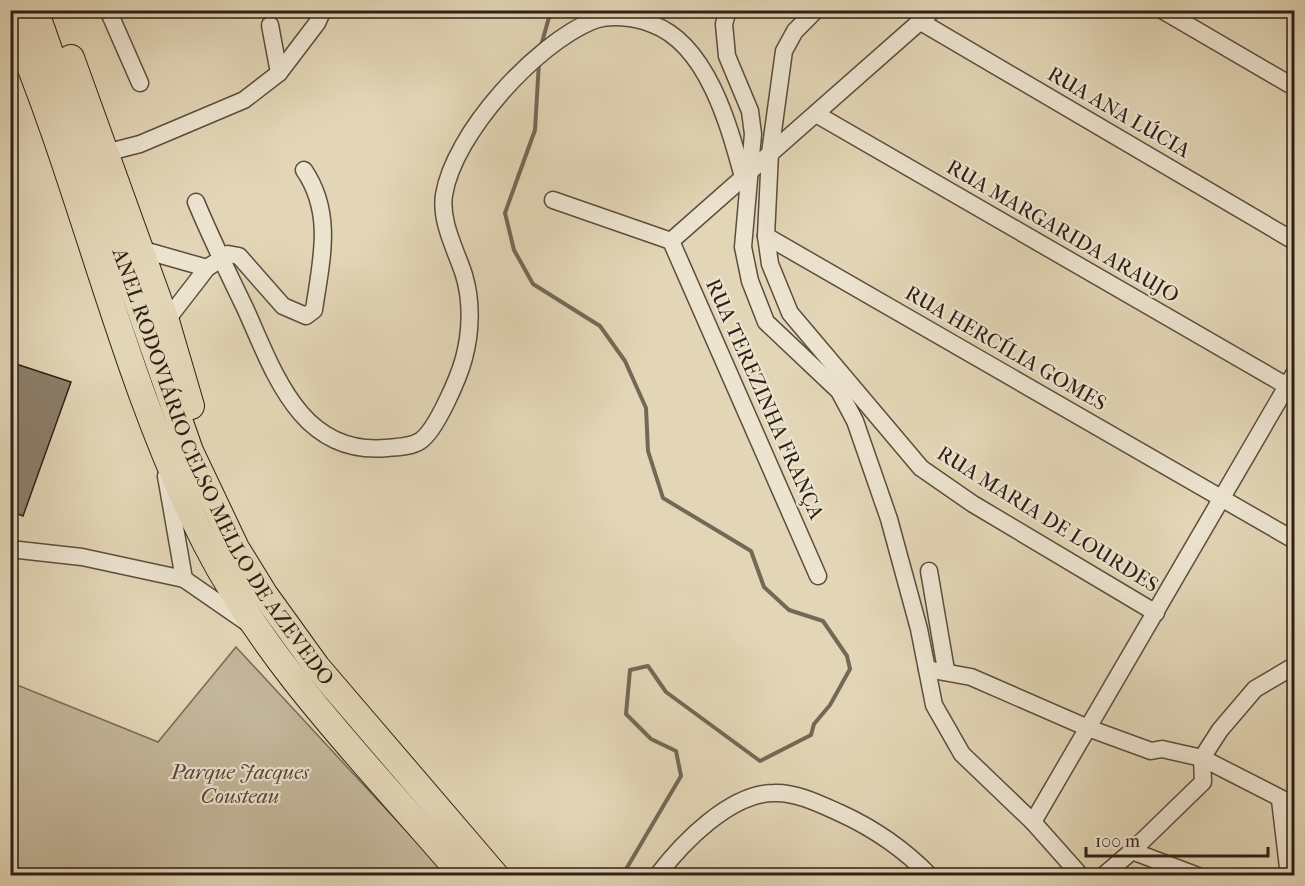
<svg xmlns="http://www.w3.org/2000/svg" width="1305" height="886" font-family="'IM FELL French Canon',serif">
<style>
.green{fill:#c4b79b;stroke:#796b59;stroke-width:1.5}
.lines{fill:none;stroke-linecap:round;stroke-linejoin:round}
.stream{stroke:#756856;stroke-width:4}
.building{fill:#8c7e6a;stroke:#2e1f17;stroke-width:1.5}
.minor-casing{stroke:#5b4d3f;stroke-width:19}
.highway-casing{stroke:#2e1f17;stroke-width:28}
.minor{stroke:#ede4d0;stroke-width:16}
.highway{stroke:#e3d6b6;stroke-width:26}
.labels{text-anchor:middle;stroke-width:4.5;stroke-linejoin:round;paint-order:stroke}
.street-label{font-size:21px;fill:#2e1f17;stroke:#ede4d0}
.park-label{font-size:21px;font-style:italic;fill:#544538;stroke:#ede4d0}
</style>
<rect width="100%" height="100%" fill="#e3d6b6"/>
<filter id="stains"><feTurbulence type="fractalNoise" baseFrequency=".00333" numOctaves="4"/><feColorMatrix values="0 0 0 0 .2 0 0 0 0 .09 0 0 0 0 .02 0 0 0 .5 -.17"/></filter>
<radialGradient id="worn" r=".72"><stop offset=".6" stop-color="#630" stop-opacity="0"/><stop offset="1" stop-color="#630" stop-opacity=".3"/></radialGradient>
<polygon class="green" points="236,647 447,875 11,875 10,682 158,742"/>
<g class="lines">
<g class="stream">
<polyline points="541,46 551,10"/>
<polyline points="539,62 535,130 505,213 514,250 533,284 600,326 625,361 646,408 648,451 663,498 751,551 764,587 789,610 823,621 847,656 850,669 830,705 814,724 811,735 760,761 666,692 648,666 630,670 626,714 651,739 676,751 681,776 622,876"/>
</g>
</g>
<polygon class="building" points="10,362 71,382 23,516 10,511"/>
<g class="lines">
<defs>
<g id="minor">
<polyline points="108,10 140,83"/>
<polyline points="728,10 724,24 727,56 750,111 753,134 743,247 750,281 766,322 839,391 855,421 889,519 919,629 934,705 962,754 1033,822 1081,876"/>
<polyline points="816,10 795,31 784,51 770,153 766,236 770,264 790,313 921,468 973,504 1156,613"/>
<polyline points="1162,10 1294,87"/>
<polyline points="921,22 1294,241"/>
<polyline points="270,25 279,73"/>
<polyline points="816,114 1294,390"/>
<polyline points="105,153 140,144 244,100 279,73 317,23 323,10"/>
<polyline points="553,200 671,241"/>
<path d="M196 202C211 238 228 273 245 308 274 372 300 456 387 448 397 447 411 447 420 441 436 431 459 377 464 358 471 332 472 301 464 275 456 250 440 222 444 195 454 133 536 44 592 21 610 14 635 17 652 24 707 44 729 125 743 177"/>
<polyline points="766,236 1294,540"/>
<polyline points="671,241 818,576"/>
<polyline points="671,241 933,10"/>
<polyline points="140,249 207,268"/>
<path d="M166 321 207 268 228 254 239 256 283 306 306 316 314 310C321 261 334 214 304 170"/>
<polyline points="166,476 184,579 249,624"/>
<polyline points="10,549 82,557 184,579"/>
<polyline points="929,571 946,670"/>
<polyline points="927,669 971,677 1088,728 1151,751 1162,749 1202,758 1294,805"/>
<polyline points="1280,800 1289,876"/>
<polyline points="1033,822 1294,374"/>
<polyline points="1132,851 1198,876"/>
<path d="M657 876C682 843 730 793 774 793 796 792 820 804 840 813 875 829 903 848 930 876"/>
<polyline points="1103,876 1132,851 1203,782 1202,758 1220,730 1255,689 1294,666"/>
</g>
<g id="highway">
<path id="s1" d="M35 10 190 451 236 548 265 595 317 667 496 876"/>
<path d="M10 17C84 189 121 377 206 544 270 669 373 770 463 876"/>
<polyline points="71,58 166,321 191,406"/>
</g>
</defs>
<use href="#minor" class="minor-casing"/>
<use href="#highway" class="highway-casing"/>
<use href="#minor" class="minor"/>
<use href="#highway" class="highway"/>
</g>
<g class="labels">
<g class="street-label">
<text transform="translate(1119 112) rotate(30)" y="7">RUA ANA LÚCIA</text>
<text transform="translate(1063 231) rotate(30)" y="7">RUA MARGARIDA ARAUJO</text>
<text transform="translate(1006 348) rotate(30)" y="7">RUA HERCÍLIA GOMES</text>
<text transform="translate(765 399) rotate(66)" y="7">RUA TEREZINHA FRANÇA</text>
<text dy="7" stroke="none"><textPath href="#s1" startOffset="496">ANEL RODOVIÁRIO CELSO MELLO DE AZEVEDO</textPath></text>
<text transform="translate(1048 519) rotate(32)" y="7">RUA MARIA DE LOURDES</text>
</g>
<g class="park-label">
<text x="240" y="779">Parque Jacques<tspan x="240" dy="24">Cousteau</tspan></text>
</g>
</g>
<rect width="1305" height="886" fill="none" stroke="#e3d6b6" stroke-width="36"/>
<rect x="12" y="12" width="1281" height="862" fill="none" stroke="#2e1f17" stroke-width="3"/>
<rect x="18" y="18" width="1269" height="850" fill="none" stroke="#2e1f17" stroke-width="1.5"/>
<path d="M1086 847v9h182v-9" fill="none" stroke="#2e1f17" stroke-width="3"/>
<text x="1095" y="847" font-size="18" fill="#2e1f17" stroke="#ede4d0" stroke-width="4.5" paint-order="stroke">100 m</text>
<rect width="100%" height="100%" filter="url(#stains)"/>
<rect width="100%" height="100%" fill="url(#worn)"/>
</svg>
